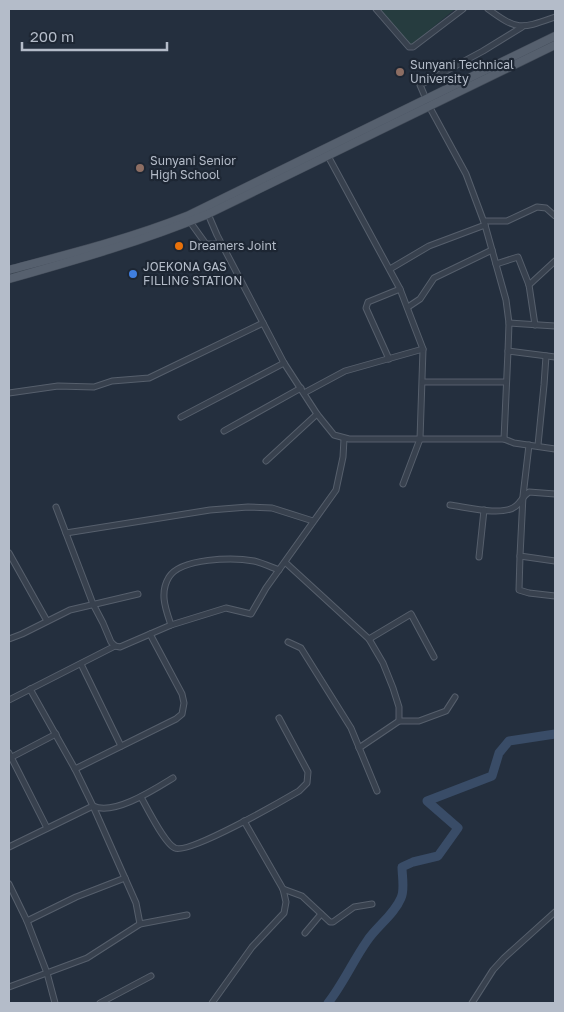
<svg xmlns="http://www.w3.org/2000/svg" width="564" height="1012" font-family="'Golos Text',sans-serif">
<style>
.green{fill:#263c3f}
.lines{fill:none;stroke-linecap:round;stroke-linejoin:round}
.river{stroke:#394c67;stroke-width:9}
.street-casing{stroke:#565f6c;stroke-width:7}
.primary-casing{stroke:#414a57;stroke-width:9}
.street{stroke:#38414e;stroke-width:5}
.primary{stroke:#56606e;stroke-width:8}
.education-dot{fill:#8d6e63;stroke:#1d2633;stroke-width:2}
.food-dot{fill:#e8710a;stroke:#1d2633;stroke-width:2}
.shop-dot{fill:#3f7fe0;stroke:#1d2633;stroke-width:2}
.labels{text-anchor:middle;stroke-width:4.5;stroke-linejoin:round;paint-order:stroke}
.poi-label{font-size:12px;fill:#b4bcc9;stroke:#1d2633;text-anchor:start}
</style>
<rect width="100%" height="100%" fill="#242f3e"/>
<polygon class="green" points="380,9 455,9 410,46"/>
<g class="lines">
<path class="river" d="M328 1003C343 984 353 961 367 941 377 926 394 915 401 898 405 890 402 876 402 867L413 862 438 856 458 828 427 801 492 776 499 753 509 741 555 734"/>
<defs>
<g id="street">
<polyline points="376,9 409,47 413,47 463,9"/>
<path d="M488 9C518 31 521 29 555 17"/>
<polyline points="328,156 400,289 423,349 420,439 403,484"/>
<polyline points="208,214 217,235 284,363 317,414 334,435 349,439 504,439 508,351 555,357"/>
<polyline points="188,219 206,244 221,244"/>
<polyline points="484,221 507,221 537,207 546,208 555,216"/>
<polyline points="496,264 518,257 529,285 535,325"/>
<polyline points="390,269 429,246 485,225"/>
<polyline points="529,285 555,261"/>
<polyline points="408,307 420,299 434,278 492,250"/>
<polyline points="509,323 555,326"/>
<polyline points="508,351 509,323 506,300 485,225 466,174 429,106 420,85 483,51 522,27"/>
<polyline points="389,359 366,308 368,302 400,289"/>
<polyline points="423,382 506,382"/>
<polyline points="9,393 58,386 94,387 112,381 149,378 263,323"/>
<polyline points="304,393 345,371 423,349"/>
<polyline points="181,417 284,363"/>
<polyline points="224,431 301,388"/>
<polyline points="504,439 514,443 555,449"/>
<polyline points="529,445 523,496 520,556 555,561"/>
<polyline points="538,445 544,385 546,356"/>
<polyline points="266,461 317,414"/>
<path d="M450 505C466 507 503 517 516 506 521 502 523 496 529 492L555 494"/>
<polyline points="56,507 93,604 103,623 111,642 115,646 120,647 171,625 226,608 251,614 266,588 336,490 343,457 344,439"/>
<polyline points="66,533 210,510 248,507 272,508 313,521"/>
<polyline points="9,553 47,621"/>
<polyline points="520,556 519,590 529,593 555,596"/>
<polyline points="479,557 484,510"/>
<polyline points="286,563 369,639 383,663 393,688 399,707 399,721"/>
<path d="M171 625C166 610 159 593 169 577 181 558 233 557 254 561 262 563 271 567 279 570"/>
<polyline points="9,639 22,634 70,610 138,594"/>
<polyline points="369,639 411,614 434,657"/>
<polyline points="288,642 301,648 351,728 377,791"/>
<polyline points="81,664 121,746"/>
<polyline points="30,689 75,769 93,806 136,903 140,924"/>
<polyline points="9,700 115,646"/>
<polyline points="359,748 399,721 419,721 446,711 455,697"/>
<polyline points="9,753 47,828"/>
<polyline points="10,758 56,734"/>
<polyline points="75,769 176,719 182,714 184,703 182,694 150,634"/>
<path d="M141 797C147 808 165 844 175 848 188 855 282 801 299 791L307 783 308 772 279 718"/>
<path d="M9 847 93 806C114 816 155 789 173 778"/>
<polyline points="9,884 27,921 47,973 55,1003"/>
<polyline points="283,889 302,896 330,922 333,922 354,907 372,904"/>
<polyline points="27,921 76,897 125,878"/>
<polyline points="305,933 321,914"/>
<polyline points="9,987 87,958 140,924 187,915"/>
<polyline points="100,1003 151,976"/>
<polyline points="212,1003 252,947 284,913 286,902 283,889 244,821"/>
<polyline points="472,1003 493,970 504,958 555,912"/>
</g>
<g id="primary">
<path d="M9 270C69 254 129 239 187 216L555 36"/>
<path d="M9 279C76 260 143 241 208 214L555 45"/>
</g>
</defs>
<use href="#street" class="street-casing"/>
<use href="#primary" class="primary-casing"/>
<use href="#street" class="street"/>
<use href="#primary" class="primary"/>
</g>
<g class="education-dot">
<circle cx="400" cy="72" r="5"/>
<circle cx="140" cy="168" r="5"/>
</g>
<circle class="food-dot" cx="179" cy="246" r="5"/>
<circle class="shop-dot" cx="133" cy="274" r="5"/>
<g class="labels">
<g class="poi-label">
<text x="410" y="69">Sunyani Technical<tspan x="410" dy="14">University</tspan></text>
<text x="150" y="165">Sunyani Senior<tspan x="150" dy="14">High School</tspan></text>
<text x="189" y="250">Dreamers Joint</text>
<text x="143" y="271">JOEKONA GAS<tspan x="143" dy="14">FILLING STATION</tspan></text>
</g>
</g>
<rect width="564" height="1012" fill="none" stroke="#b4bcc9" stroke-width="20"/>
<path d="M22 42v8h145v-8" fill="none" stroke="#b4bcc9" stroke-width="2.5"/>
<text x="30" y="42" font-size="15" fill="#b4bcc9" stroke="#1d2633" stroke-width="4" paint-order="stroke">200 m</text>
</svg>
